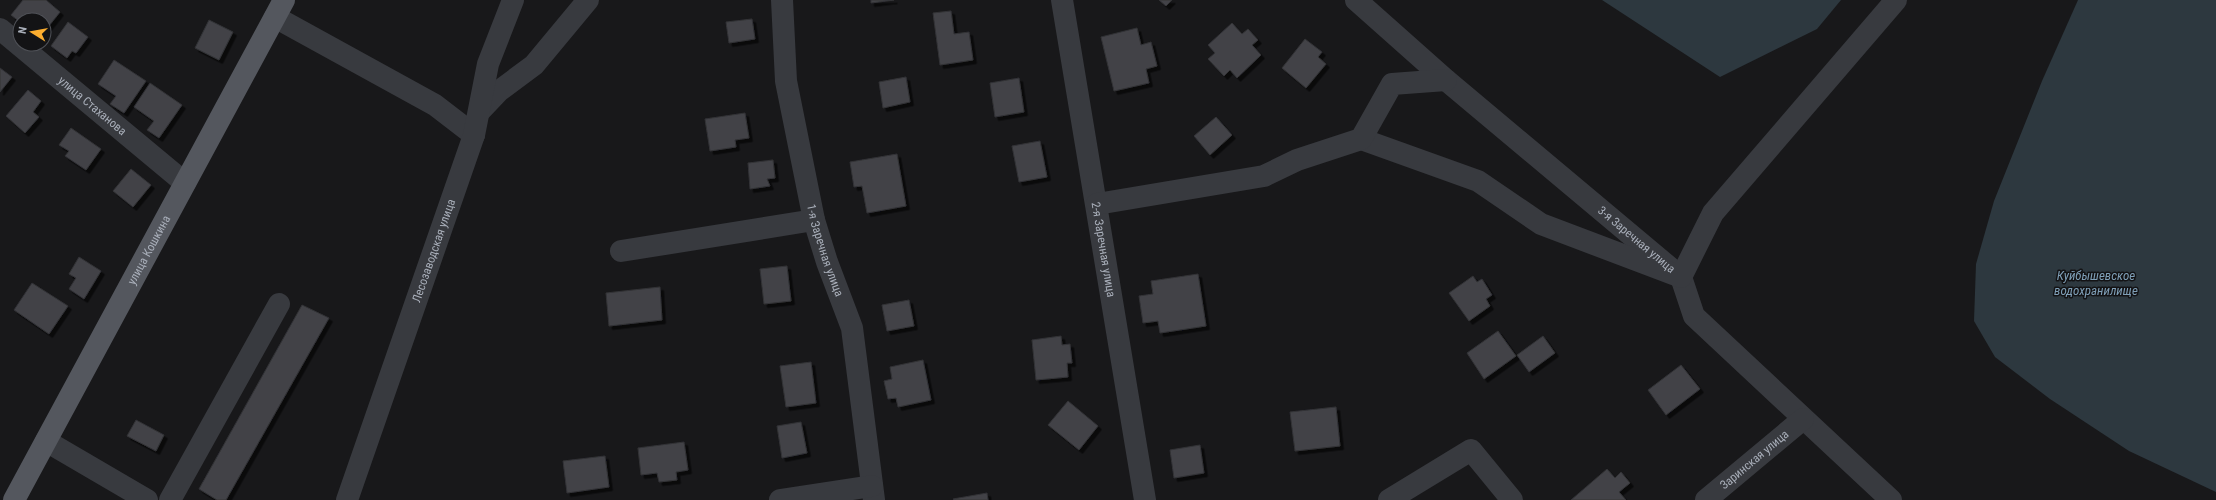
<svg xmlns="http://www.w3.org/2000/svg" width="2216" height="500" font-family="'Roboto Condensed',sans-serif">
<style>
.water{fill:#2d383f}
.building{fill:#424347;stroke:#323236;filter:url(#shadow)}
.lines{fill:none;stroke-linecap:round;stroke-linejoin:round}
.minor{stroke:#383a3f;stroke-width:22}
.major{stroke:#54575e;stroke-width:22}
.labels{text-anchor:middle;stroke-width:3;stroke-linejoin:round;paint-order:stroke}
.street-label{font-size:12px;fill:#a9afba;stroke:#131315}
.water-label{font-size:13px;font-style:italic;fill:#7f9fb7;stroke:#131315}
</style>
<defs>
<filter id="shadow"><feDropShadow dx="3.5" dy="3.5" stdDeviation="0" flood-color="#0009"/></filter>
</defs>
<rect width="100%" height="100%" fill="#18181a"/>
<g class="water">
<polygon points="1602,0 1841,0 1817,29 1720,77"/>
<polygon points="2078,0 2216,0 2216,492 2129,451 2050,399 1995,357 1974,321 1976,264 1994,201 2042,81"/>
</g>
<g class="building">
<polygon points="23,0 46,0 60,12 44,32 44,20 20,20 20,22 11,15"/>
<polygon points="871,0 894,0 871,3"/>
<polygon points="1159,0 1172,0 1166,6"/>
<polygon points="951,11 954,34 969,32 973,60 940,65 933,13"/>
<polygon points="752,19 755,39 729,43 726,22"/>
<polygon points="209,20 233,32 219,60 195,48"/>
<polygon points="68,22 88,37 76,53 72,51 67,58 51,46"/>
<polygon points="1232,23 1242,34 1248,29 1258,40 1252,45 1261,55 1237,78 1230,70 1224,76 1208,59 1215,53 1208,45"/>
<polygon points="1137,28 1141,45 1151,42 1157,66 1146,69 1149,83 1114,91 1101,37"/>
<polygon points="1305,39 1322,52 1318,57 1326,64 1306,88 1282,68"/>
<polygon points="114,60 146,81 124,113 110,104 116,96 98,84"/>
<polygon points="0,68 12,77 0,92"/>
<polygon points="906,77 910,102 883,108 879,82"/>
<polygon points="1019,78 1024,112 995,117 990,83"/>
<polygon points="150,83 182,105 159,138 147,130 154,121 134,107"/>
<polygon points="28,90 41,101 33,112 39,117 25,133 6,116"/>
<polygon points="745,113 749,138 735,140 736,147 710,151 705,119"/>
<polygon points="1216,117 1232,135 1210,155 1194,136"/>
<polygon points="71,128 101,149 86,170 65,156 69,151 59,145"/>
<polygon points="1040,141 1047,177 1019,182 1012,146"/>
<polygon points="897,154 906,206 867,213 862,186 854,187 850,162"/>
<polygon points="773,160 775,178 767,179 770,186 750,189 748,163"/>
<polygon points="131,169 151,185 133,207 113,191"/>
<polygon points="79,257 101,271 84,299 69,289 76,278 69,274"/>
<polygon points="787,266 791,301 764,304 760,269"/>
<polygon points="1198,274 1206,326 1160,333 1158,321 1143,323 1139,296 1153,294 1151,281"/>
<polygon points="1473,276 1477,282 1482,279 1492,295 1486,299 1490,306 1469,321 1449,293"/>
<polygon points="32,283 68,306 49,334 14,310"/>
<polygon points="660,287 662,320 609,326 606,293"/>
<polygon points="909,300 914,326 887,331 882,305"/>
<polygon points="302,305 329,318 226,500 217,500 199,489"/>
<polygon points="1498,331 1516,356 1484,379 1467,353"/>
<polygon points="1061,336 1062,345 1070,344 1072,363 1067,363 1068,377 1036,380 1032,340"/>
<polygon points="1543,336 1555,353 1529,372 1517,355"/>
<polygon points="923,360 931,400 898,407 896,398 888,399 884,381 892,379 890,367"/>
<polygon points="811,362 816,403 786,407 780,366"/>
<polygon points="1681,365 1700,389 1666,415 1648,390"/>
<polygon points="1068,401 1098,426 1079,450 1048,425"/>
<polygon points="1336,407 1340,446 1295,451 1290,412"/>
<polygon points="136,420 164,435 156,451 127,436"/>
<polygon points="801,422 807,453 782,458 777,426"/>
<polygon points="684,442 688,470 676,472 677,480 659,482 657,473 641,475 638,448"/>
<polygon points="1200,445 1204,473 1174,478 1170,450"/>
<polygon points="605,456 609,487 567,493 563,461"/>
<polygon points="1607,469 1615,478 1621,472 1630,483 1619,492 1626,500 1571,500"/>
<polygon points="987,493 988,500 954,500 953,499"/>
</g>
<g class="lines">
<g class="minor">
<path id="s1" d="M782 0 786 81 814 220 827 262 852 328 874 500"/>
<path id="s2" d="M1062 0 1145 500"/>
<path id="s3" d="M1356 0 1446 80 1681 277 1694 316 1891 500"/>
<polyline points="275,17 435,105 474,135"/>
<path id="s4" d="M0 29 185 183"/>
<polyline points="480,111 499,91 534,65 588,0"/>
<polyline points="1361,139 1478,181 1541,224 1681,277 1713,213 1896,0"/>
<polyline points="1097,204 1264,176 1297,160 1361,139 1392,84 1446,80"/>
<polyline points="621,251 814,220"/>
<polyline points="46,441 147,500"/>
<polyline points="170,500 279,304"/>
<path id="s5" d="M347 500 474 135 488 64 513 0"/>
<polyline points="780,500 872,486"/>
<polyline points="1389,500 1471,450 1512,500"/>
<path id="s6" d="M1706 500 1803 419"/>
</g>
<path class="major" id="s7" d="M14 500 284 0"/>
</g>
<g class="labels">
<g class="street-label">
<text dy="4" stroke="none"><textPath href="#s4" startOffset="120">улица Стаханова</textPath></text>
<text dy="4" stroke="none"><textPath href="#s3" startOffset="369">3-я Заречная улица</textPath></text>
<text dy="4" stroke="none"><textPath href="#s7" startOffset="284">улица Кошкина</textPath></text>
<text dy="4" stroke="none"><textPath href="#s1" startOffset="255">1-я Заречная улица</textPath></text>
<text dy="4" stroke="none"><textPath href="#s2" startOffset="253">2-я Заречная улица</textPath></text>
<text dy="4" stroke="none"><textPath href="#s5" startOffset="264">Лесозаводская улица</textPath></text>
<text dy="4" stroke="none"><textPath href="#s6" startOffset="63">Заринская улица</textPath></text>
</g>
<g class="water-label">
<text x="2096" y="280">Куйбышевское<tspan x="2096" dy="15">водохранилище</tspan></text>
</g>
</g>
<g transform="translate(32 32) rotate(281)"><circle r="19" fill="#131315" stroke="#4f5157"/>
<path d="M0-3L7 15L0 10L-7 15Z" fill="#fbad2f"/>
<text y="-6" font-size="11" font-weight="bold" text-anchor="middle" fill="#a9afba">N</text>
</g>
</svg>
